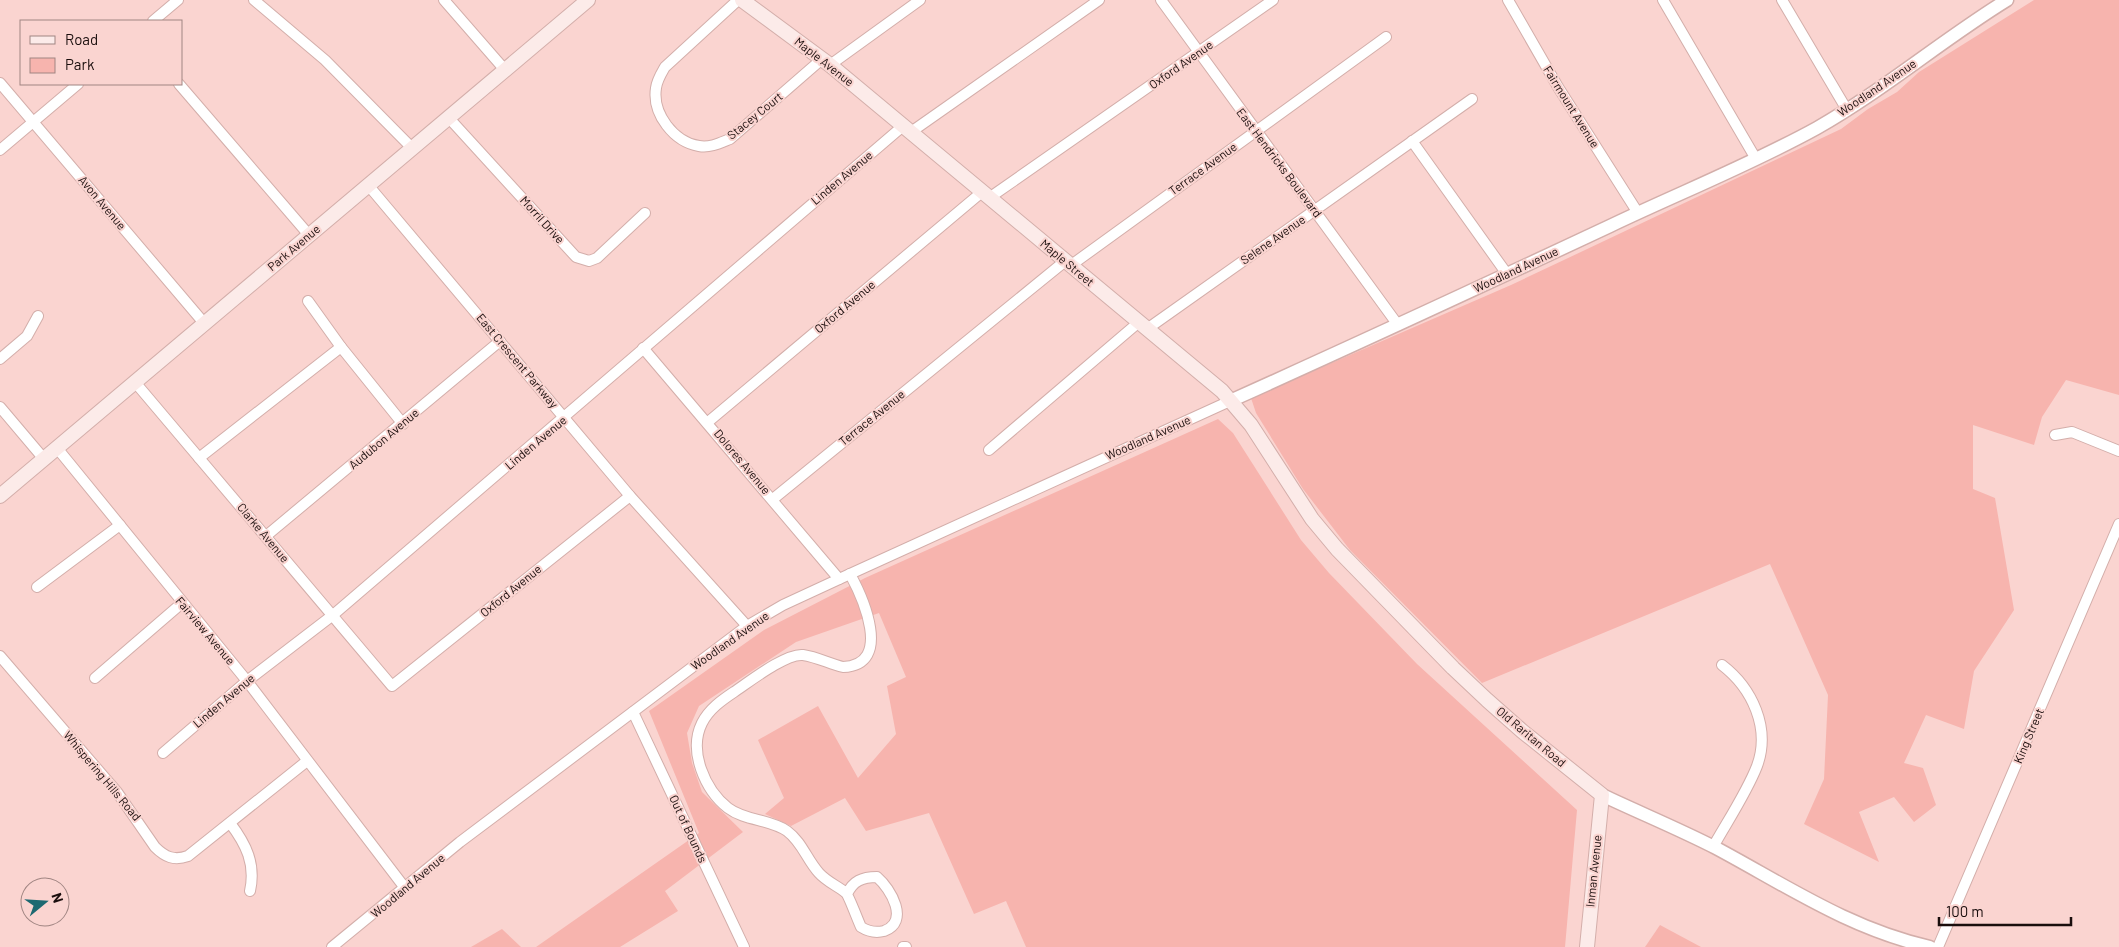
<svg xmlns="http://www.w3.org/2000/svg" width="2119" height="947" font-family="Barlow,sans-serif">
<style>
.green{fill:#f7b4ae}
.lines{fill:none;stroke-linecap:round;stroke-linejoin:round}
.minor-casing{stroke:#d3aeaa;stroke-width:12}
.tertiary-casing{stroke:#d3aeaa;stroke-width:15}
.secondary-casing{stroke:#d3aeaa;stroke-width:16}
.minor{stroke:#fff;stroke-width:10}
.tertiary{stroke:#fff;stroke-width:12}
.secondary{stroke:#fcebe9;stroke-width:14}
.labels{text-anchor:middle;stroke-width:4;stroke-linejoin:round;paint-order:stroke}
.street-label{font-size:12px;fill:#1a0e0d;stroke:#fad4d0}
</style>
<rect width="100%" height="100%" fill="#fad4d0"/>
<g class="green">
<polygon points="2034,0 2119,0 2119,395 2066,380 2042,417 2034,445 1973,425 1973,489 1995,498 2014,610 1974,671 1964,729 1926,715 1904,763 1923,768 1936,805 1914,822 1894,797 1859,812 1879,862 1804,824 1824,779 1828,695 1770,564 1482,683 1350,550 1303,489 1256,413 1251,398 1511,285 1841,129 1868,109 1897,92 1919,72"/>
<polygon points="1218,419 1233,433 1301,540 1329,573 1417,664 1577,810 1565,947 1026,947 1006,901 974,914 929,813 866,831 845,798 791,826 765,814 784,798 758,740 818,706 858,778 896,734 887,686 906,677 879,613 796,642 699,706 687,733 692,763 702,792 743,832 665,891 678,911 620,947 536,947 699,833 649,711 764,630 865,578"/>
<polygon points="1660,925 1701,947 1645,947"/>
<polygon points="502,929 521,947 471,947"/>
</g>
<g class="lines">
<defs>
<g id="minor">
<polyline points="254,0 325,60 412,148"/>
<polyline points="444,0 505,70"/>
<path d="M738 0 665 67C661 74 657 80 656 88 652 114 674 142 699 146 710 148 720 143 730 139L822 59"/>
<polyline points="1161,0 1398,325"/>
<polyline points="1508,0 1558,87 1638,213"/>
<polyline points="1663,0 1756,159"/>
<polyline points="1782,0 1847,110"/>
<polyline points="153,21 178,0"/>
<polyline points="830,65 920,0"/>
<polyline points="0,83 204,323"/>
<polyline points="179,84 309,235"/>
<polyline points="448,117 576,257 589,261 597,258 645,213"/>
<polyline points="911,132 1099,0"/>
<polyline points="1412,141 1507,274"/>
<polyline points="0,150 78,84"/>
<polyline points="368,185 630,496 747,626"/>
<polyline points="989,198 1273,0"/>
<polyline points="1070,266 1386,37"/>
<polyline points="308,301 341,347"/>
<polyline points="1147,329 1472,99"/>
<polyline points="643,348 839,579"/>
<polyline points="0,359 27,336 38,316"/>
<polyline points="134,381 392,686 630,496"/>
<polyline points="0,407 44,459"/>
<polyline points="708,422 982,192"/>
<polyline points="2055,435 2072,432 2119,451"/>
<polyline points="57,448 247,681 405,888"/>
<polyline points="989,450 1139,322"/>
<polyline points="199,458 341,347 403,424"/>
<polyline points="773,499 1064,262"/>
<polyline points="266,536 500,341"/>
<polyline points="37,587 120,525"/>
<path d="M0 656 117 792 155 847C165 857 174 861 188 856L307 761"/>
<polyline points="95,678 182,603"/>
<polyline points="633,712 744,947"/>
<polyline points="163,753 247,681 333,615 903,126"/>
<path d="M230 823C246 844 256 864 250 891"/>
<path d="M1713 847C1727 822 1747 792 1757 766 1771 728 1752 688 1722 665"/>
<path d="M847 894C853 881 862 877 877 877 891 889 910 922 884 931 876 933 869 932 861 927 858 921 849 896 846 893 838 886 827 882 819 873 807 860 802 842 787 831 770 819 745 821 728 808 705 790 688 751 702 723 709 709 722 700 734 692 749 682 786 653 803 655 817 657 830 664 843 667 894 665 862 596 850 574"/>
<polyline points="332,947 460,842 747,626 783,605 850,574 1230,401"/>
<polyline points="903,947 906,947"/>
<polyline points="1938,947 2119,524"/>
</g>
<g id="tertiary">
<path d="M1230 401C1357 344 1484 285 1610 226 1679 193 1750 165 1817 128 1884 90 1942 40 2007 0"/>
<path d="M1602 795C1640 813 1679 829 1716 848 1787 886 1850 929 1930 947"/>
</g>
<g id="secondary">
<polyline points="742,0 830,65 1222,391 1251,425 1312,519 1337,549 1453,668 1487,700 1522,731 1602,795 1587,947"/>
<polyline points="0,496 588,0"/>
</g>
</defs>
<use href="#minor" class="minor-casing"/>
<use href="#tertiary" class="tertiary-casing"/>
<use href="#secondary" class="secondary-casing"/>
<use href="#minor" class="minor"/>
<use href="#tertiary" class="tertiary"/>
<use href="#secondary" class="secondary"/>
</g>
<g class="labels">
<g class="street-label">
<text transform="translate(824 62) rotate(38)" y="4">Maple Avenue</text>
<text transform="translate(1181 65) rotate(-35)" y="4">Oxford Avenue</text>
<text transform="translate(1877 88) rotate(-34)" y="4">Woodland Avenue</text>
<text transform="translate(1571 107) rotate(58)" y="4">Fairmount Avenue</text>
<text transform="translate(755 116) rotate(-39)" y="4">Stacey Court</text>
<text transform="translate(1279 163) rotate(53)" y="4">East Hendricks Boulevard</text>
<text transform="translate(1203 169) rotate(-36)" y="4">Terrace Avenue</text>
<text transform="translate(842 178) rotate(-40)" y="4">Linden Avenue</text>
<text transform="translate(102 203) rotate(50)" y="4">Avon Avenue</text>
<text transform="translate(542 220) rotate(48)" y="4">Morril Drive</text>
<text transform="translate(1273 240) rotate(-35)" y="4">Selene Avenue</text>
<text transform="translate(294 248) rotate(-40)" y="4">Park Avenue</text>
<text transform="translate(1067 263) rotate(40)" y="4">Maple Street</text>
<text transform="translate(1516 270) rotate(-25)" y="4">Woodland Avenue</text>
<text transform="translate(845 307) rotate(-40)" y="4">Oxford Avenue</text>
<text transform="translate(517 361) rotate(50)" y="4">East Crescent Parkway</text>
<text transform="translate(872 418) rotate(-39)" y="4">Terrace Avenue</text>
<text transform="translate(1148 438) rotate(-24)" y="4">Woodland Avenue</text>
<text transform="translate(384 439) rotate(-40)" y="4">Audubon Avenue</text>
<text transform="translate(536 443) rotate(-40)" y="4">Linden Avenue</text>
<text transform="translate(742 462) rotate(50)" y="4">Dolores Avenue</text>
<text transform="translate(263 533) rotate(50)" y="4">Clarke Avenue</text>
<text transform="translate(511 591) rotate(-39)" y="4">Oxford Avenue</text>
<text transform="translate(205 631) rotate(50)" y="4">Fairview Avenue</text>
<text transform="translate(730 641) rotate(-35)" y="4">Woodland Avenue</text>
<text transform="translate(224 701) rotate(-40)" y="4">Linden Avenue</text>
<text transform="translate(2029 736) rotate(-67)" y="4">King Street</text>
<text transform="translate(1531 737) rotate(40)" y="4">Old Raritan Road</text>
<text transform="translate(102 776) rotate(50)" y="4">Whispering Hills Road</text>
<text transform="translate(688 829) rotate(65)" y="4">Out of Bounds</text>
<text transform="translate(1594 871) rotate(-84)" y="4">Inman Avenue</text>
<text transform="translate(408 886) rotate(-40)" y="4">Woodland Avenue</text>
</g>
</g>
<rect x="20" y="20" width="162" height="65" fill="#fad4d0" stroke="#a08582"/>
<rect x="30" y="36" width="25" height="8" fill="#fcebe9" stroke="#a08582"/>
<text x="65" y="45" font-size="15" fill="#1a0e0d">Road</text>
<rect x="30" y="58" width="25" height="15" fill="#f7b4ae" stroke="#a08582"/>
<text x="65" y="70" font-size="15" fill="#1a0e0d">Park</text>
<g transform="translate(45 902) rotate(72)"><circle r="24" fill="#fad4d0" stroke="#a08582"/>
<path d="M0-4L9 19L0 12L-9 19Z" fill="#1d6971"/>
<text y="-8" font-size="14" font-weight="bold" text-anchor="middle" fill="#1a0e0d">N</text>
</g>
<path d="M1939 917v8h132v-8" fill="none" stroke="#1a0e0d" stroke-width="2.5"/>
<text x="1946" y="917" font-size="15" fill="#1a0e0d" stroke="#fad4d0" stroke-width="4" paint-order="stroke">100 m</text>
</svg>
